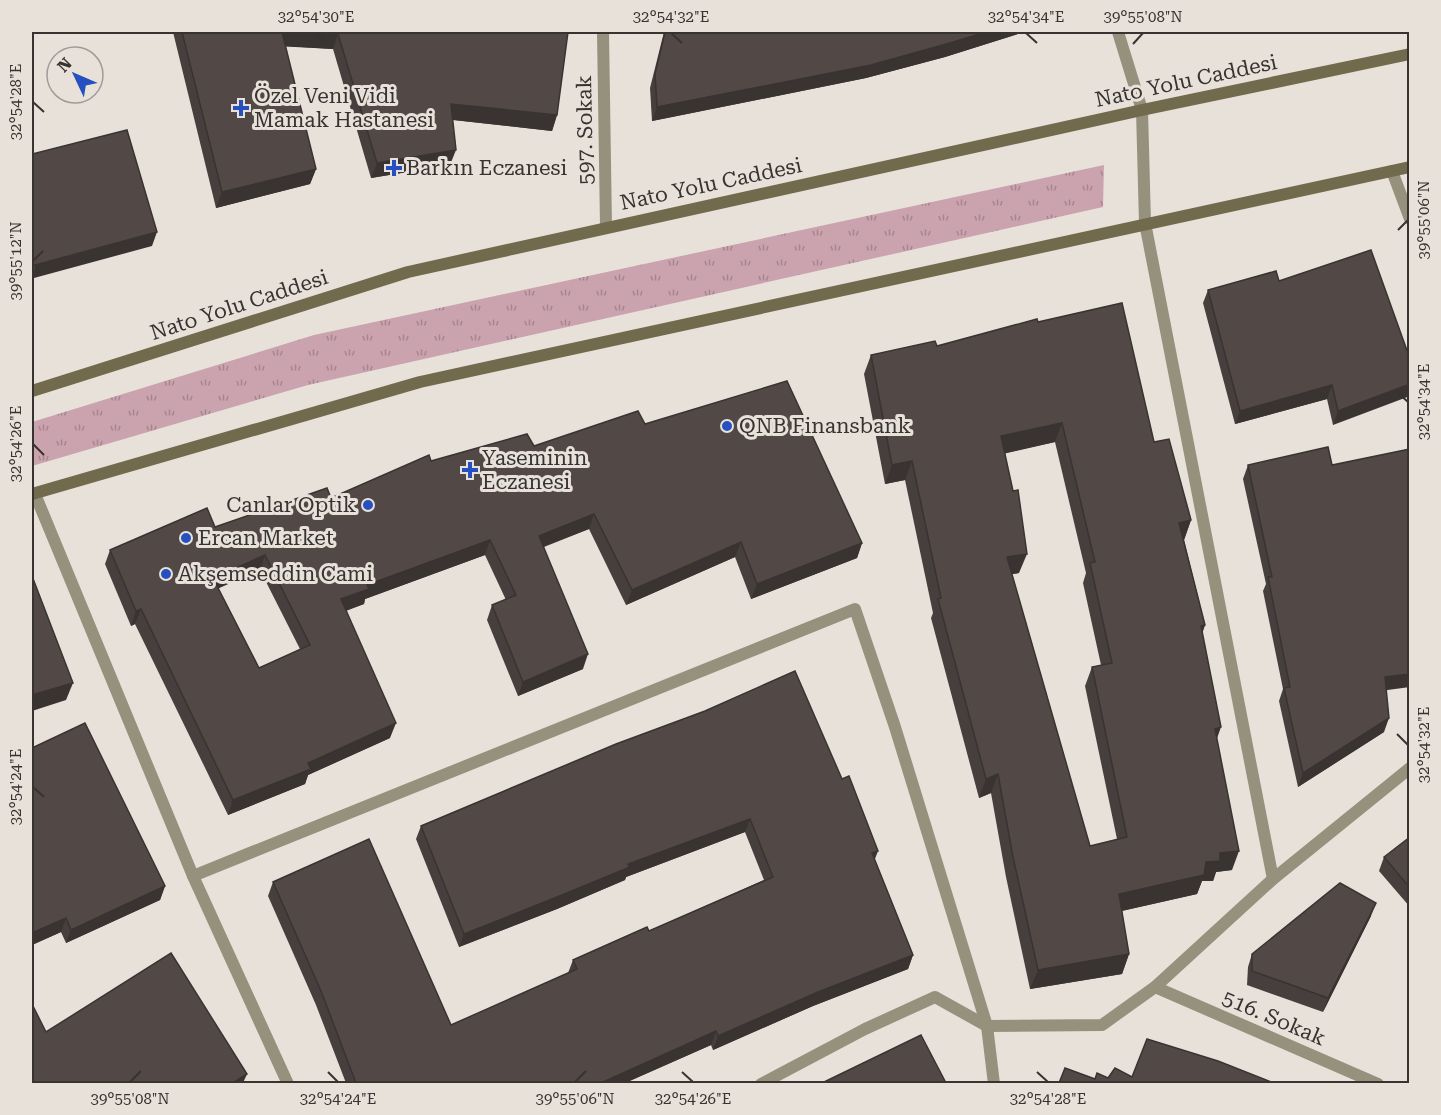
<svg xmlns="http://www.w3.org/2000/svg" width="1441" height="1115" font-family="'Roboto Serif',serif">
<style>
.grass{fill:url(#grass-tufts)}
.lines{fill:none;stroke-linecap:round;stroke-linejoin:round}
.minor{stroke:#95917d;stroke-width:12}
.secondary{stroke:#716a4d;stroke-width:12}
.wall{fill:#473f3d;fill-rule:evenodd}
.shaded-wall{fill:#393332}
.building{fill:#524947;stroke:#393332;stroke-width:1.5;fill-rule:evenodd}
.ticks{fill:none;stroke:#363330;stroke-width:2}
.poi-dot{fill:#2650bf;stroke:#e8e1da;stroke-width:2}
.labels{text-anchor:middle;stroke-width:6;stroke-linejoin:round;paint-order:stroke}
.street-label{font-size:21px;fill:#363330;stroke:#e8e1da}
.poi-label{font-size:21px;fill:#363330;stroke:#e8e1da;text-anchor:start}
.neatline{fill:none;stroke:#363330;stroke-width:2}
.ticks-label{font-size:15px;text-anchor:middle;fill:#363330}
</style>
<defs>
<pattern id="grass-tufts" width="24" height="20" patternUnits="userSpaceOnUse" patternTransform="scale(1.5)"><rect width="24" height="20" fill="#cba3ae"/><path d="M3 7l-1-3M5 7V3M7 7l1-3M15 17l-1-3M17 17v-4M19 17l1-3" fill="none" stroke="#a6858e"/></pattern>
</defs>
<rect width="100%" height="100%" fill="#e8e1da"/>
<polygon class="grass" points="1104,165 1103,207 308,385 32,466 32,422 314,335"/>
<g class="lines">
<g class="minor">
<polyline points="603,32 606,227"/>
<polyline points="1118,32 1142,110 1145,223 1273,879"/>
<polyline points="1392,171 1410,219"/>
<polyline points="35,494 193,876 288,1084"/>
<polyline points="193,876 855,609 895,727 987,1026 994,1084"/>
<polyline points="1155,987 1378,1084"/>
<polyline points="761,1084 865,1029 935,997 987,1026 1102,1025 1155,987 1273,879 1410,768"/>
</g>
<g class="secondary">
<polyline points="32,391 408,272 1142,110 1410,54"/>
<polyline points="32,494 420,382 1410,167"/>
</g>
</g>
<g class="wall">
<polygon points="173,32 568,32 557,115 552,131 453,120 450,165 371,178 333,49 285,46 316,169 310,184 216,208"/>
<polygon points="664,32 1024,32 945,57 866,78 652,121 650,88"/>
<polygon points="1279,281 1410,359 1333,425 1327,399 1235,424 1203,303 1208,290"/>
<path d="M1038 322 1154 442 1191 520 1184 540 1205 625 1202 634 1217 740 1232 870 1216 872 1213 881H1202L1197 894 1122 911 1129 954 1122 974 1030 989 1006 877 991 793 979 798 931 618 933 613 905 480 885 484 864 374 871 355 937 346ZM1055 442 1086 573 1083 583 1101 665 1092 667 1085 686 1117 839 1090 846 1012 574 1019 573 1005 453Z"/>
<path d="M645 424 862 543 857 558 751 599 735 557 626 605 589 529 544 547 583 669 518 696 487 620 492 605 506 600 485 555 365 599 364 604 346 611 390 738 308 775 305 784 228 815 135 624 131 626 105 564 110 550 215 527 331 498 431 461 534 446ZM260 570 300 649 259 668 218 588Z"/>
<polygon points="1248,465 1386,690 1384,732 1298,787 1279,701 1283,689 1263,591 1266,584 1243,479"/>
<polygon points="616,744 875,860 913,955 908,969 813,1006 713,1050 711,1045 625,1083 346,1083 316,1005 268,896 273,882 451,1025 568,973 573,960 649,931 764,880 745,832 626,877 625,880 557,909 459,947 416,839 421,826"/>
<polygon points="32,748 165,886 160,900 66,943 61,932 32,945"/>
<polygon points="1410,837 1410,907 1379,871 1384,857"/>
<polygon points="1371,916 1323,1012 1247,985 1248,967 1252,954"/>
</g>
<g class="shaded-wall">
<polygon points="281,32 302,32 338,34 333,49 276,46"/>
<polygon points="986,32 1024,32 945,57 866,78 652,121 657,107"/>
<polygon points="451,104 557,115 552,131 445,119"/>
<polygon points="456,150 450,165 371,178 377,163"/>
<polygon points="316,169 310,184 216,208 222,192"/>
<polygon points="157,232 152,246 34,278 32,283 32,271 35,265"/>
<polygon points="1410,384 1410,396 1333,425 1338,411"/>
<polygon points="1332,385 1327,399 1235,424 1240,411"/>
<polygon points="1062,423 1055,442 994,456 1001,436"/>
<polygon points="912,461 905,480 885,484 892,465"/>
<polygon points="594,514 589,529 534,550 539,536"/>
<polygon points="1191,520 1184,540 1179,523"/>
<polygon points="490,540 485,555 365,599 364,604 335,614 341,599 367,585"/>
<polygon points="741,542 735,557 626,605 632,590"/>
<polygon points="862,543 857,558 751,599 757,584"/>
<polygon points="1027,554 1019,573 1000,576 1007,557"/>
<polygon points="265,555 260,570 208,593 213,578"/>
<polygon points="141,609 135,624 131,626 136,611"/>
<polygon points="1205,625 1198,644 1201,626"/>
<polygon points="588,654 583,669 518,696 523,682"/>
<polygon points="1410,674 1410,687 1380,691 1385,677"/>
<polygon points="73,683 66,700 32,711 32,695"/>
<polygon points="1389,718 1384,732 1298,787 1303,773"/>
<polygon points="396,723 390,738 308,775 305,784 228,815 233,800 308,763"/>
<polygon points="1221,727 1214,747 1215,729"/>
<polygon points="998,774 991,793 979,798 986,779"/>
<polygon points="750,819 745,832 626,877 625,880 557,909 459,947 464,934 628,864"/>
<polygon points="878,851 873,864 872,853"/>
<polygon points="1239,851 1232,870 1216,872 1213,881 1202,881 1197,894 1112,913 1119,894 1206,862 1220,853"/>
<polygon points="165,886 160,900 66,943 71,930"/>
<polygon points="1376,903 1371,916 1323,1012 1328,998"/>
<polygon points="66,918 61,932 32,945 32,933"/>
<polygon points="1129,954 1122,974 1030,989 1038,970"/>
<polygon points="913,955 908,969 813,1006 713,1050 718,1036 818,992"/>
<polygon points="716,1031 711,1045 625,1083 602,1083 603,1082"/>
<polygon points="247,1074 243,1083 235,1083 236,1081"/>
</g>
<g class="building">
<polygon points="182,32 282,32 316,169 222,192"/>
<polygon points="302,32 568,32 557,115 451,104 456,150 377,163 338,34"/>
<polygon points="665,32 986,32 950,43 871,65 657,107 655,74"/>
<polygon points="127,130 157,232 35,265 36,270 32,271 32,154"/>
<polygon points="1371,250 1410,359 1410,384 1338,411 1332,385 1240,411 1208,290 1276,271 1279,281"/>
<path d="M1122 303 1154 442 1169 439 1191 520 1179 523 1205 625 1201 626 1221 727 1215 729 1239 851 1220 853V861L1206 862 1204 875 1119 894 1129 954 1038 970 1013 857 998 774 986 779 938 599 941 598 912 461 892 465 871 355 935 341 937 346 1037 319 1038 322ZM1062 423 1095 562 1090 563 1112 663 1092 667 1127 837 1090 846 1007 557 1027 554 1018 490 1013 491 1001 436Z"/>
<path d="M787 381 862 543 757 584 741 542 632 590 594 514 539 536 588 654 523 682 492 605 516 595 490 540 367 585 369 589 341 599 396 723 308 763 311 769 233 800 141 609 136 611 110 550 207 508 215 527 327 488 331 498 429 455 431 461 527 434 534 446 638 411 645 424ZM265 555 310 645 259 668 213 578Z"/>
<polygon points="1328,447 1332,465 1410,449 1410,674 1385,677 1389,718 1303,773 1284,688 1290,687 1268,577 1272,577 1248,465"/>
<polygon points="32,576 73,683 32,695"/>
<polygon points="795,671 842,779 849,776 878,851 872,853 913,955 818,992 718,1036 716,1031 603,1082 604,1083 356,1083 321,991 273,882 369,839 451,1025 577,969 573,960 647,927 649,931 773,877 750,819 628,864 630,867 562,895 464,934 421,826 616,744 705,711"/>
<polygon points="85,723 165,886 71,930 66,918 32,933 32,748"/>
<polygon points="1410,837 1410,888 1384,857"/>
<polygon points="1340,883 1376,903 1328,998 1252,971 1252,954"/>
<polygon points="171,953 247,1074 236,1081 238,1083 32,1083 32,1004 46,1032"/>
<polygon points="921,1035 946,1083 822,1083"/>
<polygon points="1147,1039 1218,1061 1274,1083 1059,1083 1065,1068 1095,1079 1097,1073 1108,1078 1115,1068 1132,1077"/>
</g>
<path class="ticks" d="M316 33 327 43M671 33 682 43M1026 33 1037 43M1133 44 1143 33M33 102 44 112M1398 230 1408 220M33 261 43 251M1397 392 1408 402M33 444 44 455M1397 734 1408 745M33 787 44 797M328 1072 338 1082M682 1072 693 1082M1037 1072 1048 1082M130 1082 141 1071M575 1082 586 1071"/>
<g class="poi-dot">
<path d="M238 99h6v6h6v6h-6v6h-6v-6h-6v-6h6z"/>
<path d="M391 159h6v6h6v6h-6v6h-6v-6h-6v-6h6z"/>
<circle cx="727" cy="426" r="6"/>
<path d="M467 461h6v6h6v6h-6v6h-6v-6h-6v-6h6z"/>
<circle cx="368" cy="505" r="6"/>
<circle cx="186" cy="538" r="6"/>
<circle cx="166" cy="574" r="6"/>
</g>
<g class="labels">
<g class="street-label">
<text transform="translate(1186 81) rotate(-12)" y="7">Nato Yolu Caddesi</text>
<text transform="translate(585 130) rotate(-91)" y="7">597. Sokak</text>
<text transform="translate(711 184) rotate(-12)" y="7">Nato Yolu Caddesi</text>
<text transform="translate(239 305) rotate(-18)" y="7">Nato Yolu Caddesi</text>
<text transform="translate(1274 1018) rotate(23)" y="7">516. Sokak</text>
</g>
<g class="poi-label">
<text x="254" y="103">Özel Veni Vidi<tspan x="254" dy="24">Mamak Hastanesi</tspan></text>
<text x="406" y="175">Barkın Eczanesi</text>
<text x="739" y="433">QNB Finansbank</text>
<text x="482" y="465">Yaseminin<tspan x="482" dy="24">Eczanesi</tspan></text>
<text x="356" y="512" text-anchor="end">Canlar Optik</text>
<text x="198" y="545">Ercan Market</text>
<text x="178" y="581">Akşemseddin Cami</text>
</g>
</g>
<rect width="1441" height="1115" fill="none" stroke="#e8e1da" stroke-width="66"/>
<g transform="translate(75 75) rotate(314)"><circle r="28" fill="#e8e1da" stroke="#a19b96" stroke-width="1.5"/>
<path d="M0-4.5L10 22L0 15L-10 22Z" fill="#2650bf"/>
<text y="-9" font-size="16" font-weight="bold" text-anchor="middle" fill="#363330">N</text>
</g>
<rect x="33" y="33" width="1375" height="1049" class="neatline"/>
<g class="ticks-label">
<text x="316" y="22">32°54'30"E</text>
<text x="671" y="22">32°54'32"E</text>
<text x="1026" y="22">32°54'34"E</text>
<text x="1143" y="22">39°55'08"N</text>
<text transform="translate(16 102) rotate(-90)" y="5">32°54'28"E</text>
<text transform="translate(1424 220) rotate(-90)" y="5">39°55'06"N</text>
<text transform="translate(16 261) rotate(-90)" y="5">39°55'12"N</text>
<text transform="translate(1424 402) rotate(-90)" y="5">32°54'34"E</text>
<text transform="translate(16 444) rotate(-90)" y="5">32°54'26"E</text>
<text transform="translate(1424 745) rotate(-90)" y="5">32°54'32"E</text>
<text transform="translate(16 787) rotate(-90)" y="5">32°54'24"E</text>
<text x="130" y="1104">39°55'08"N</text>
<text x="338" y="1104">32°54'24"E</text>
<text x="575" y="1104">39°55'06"N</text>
<text x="693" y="1104">32°54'26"E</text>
<text x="1048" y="1104">32°54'28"E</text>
</g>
</svg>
